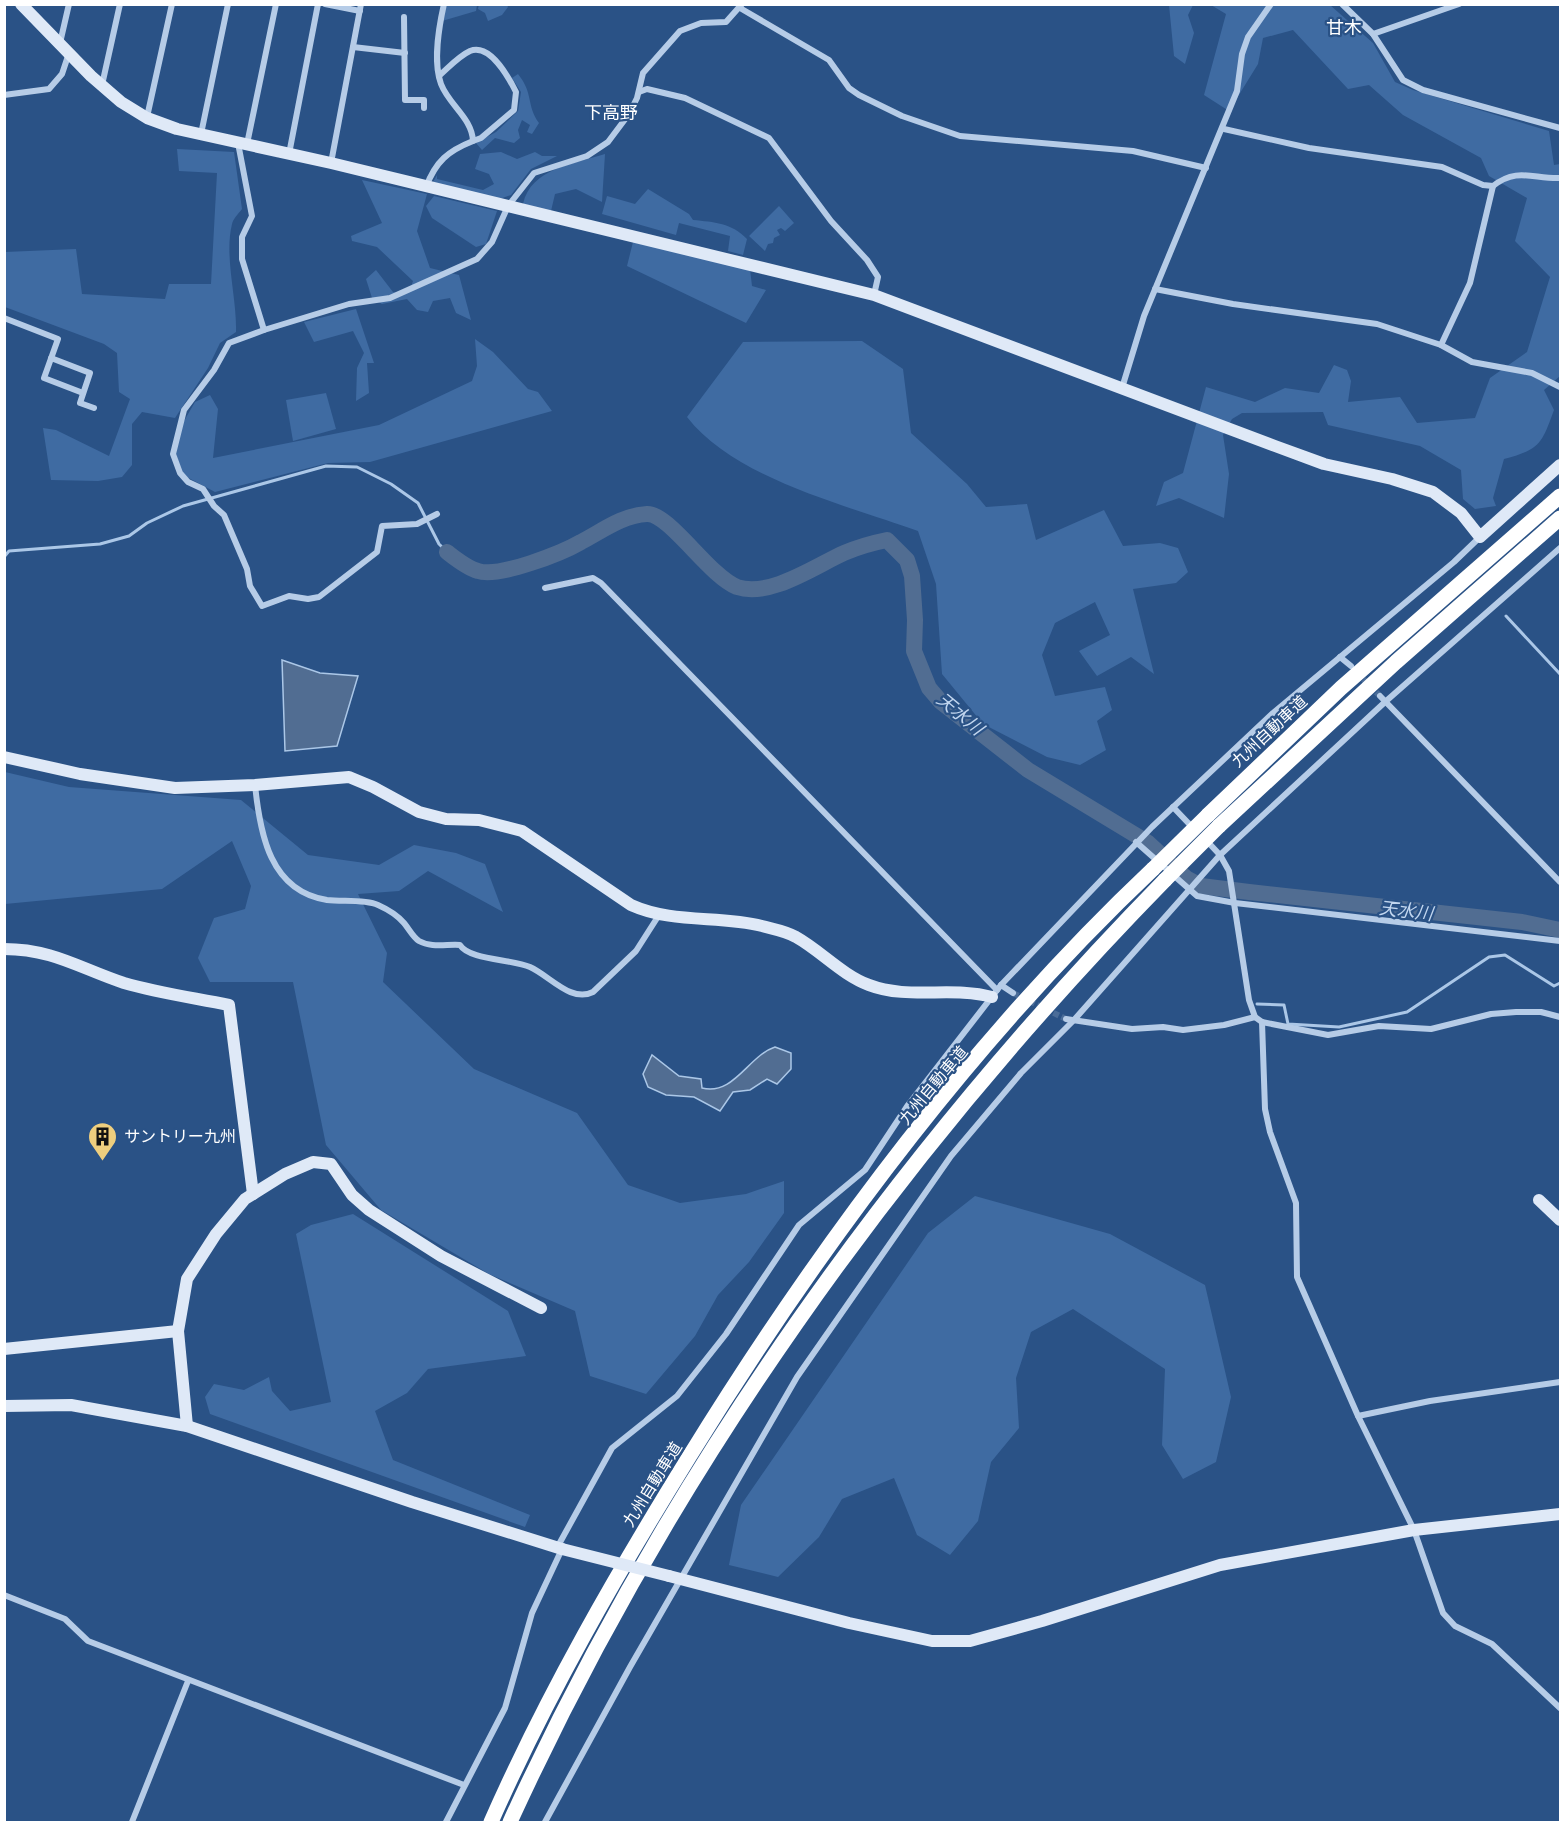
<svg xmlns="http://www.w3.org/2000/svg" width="1565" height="1827" font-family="Overpass,'Noto Sans JP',sans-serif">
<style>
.green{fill:#3f6ba2}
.water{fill:#516d92;stroke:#abc7e7;stroke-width:1.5}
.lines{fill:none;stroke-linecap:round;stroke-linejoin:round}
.stream{stroke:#abc7e7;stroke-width:3}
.river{stroke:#516d92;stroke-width:16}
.street-tunnel{stroke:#4a6c98;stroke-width:6;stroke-dasharray:6 3;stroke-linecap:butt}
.street{stroke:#b6cce7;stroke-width:6}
.secondary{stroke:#dfe9f7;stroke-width:12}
.highway{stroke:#fff;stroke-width:15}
.secondary-bridge{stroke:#dfe9f7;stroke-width:12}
.highway-bridge{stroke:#fff;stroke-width:15}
.labels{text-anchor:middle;stroke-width:4.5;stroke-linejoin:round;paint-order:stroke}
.street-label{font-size:16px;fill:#fff;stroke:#2a5286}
.poi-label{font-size:16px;fill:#fff;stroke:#2a5286;text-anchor:start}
.neighbourhood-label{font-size:18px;fill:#fff;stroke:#2a5286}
.water-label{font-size:18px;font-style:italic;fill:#c2d6ef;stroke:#2a5286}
</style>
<rect width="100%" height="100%" fill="#2a5286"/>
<g class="green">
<polygon points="479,4 507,5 508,7 502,15 488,21 485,13 478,9"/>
<polygon points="447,5 477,5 476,11 442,21"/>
<polygon points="1169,5 1193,5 1188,15 1194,33 1185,64 1174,56"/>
<path d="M1211 5H1330L1373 43 1395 82 1413 90 1549 131 1554 165 1560 164V376L1544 390 1554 410C1542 443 1540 450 1504 459L1493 498 1496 506 1475 509 1463 499 1461 470 1420 446 1328 425 1323 412 1242 413 1232 419 1223 435 1229 474 1224 518 1179 498 1156 506 1164 482 1183 473 1206 387 1255 402 1285 388 1319 393 1334 365 1347 370 1351 381 1348 402 1400 397 1417 423 1475 418 1490 378 1527 352 1550 277 1515 241 1527 198 1489 176 1481 158 1403 115 1369 85 1348 89 1293 30 1263 38 1258 64 1229 111 1204 95 1226 14Z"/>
<path d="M518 74C534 94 526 105 539 123L532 134 527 132 530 125 522 120 518 130 520 138 514 143 495 138 482 150 476 143 496 132 518 111 521 92 512 78Z"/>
<path d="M177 149 234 152 242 209C238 214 233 219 232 224 224 257 237 297 236 332L220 343 208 368 175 418 142 412 132 424V465L122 477 98 481 51 480 43 428 56 430 109 456 130 399 119 392 117 353 104 344 5 307V252L76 249 82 294 165 299 169 284H211L217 173 179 171Z"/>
<polygon points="501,152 517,159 535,152 542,156 557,156 531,169 511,195 497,200 433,182 437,175 437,179 483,190 494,184 489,174 475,169 480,154"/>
<path d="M605 154 602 202 576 189 555 194 551 211 523 204C531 168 574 164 605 154Z"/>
<polygon points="362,180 427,194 417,231 430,268 459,275 471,320 456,313 450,298 433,301 428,312 417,310 407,299 382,304 372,298 366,279 376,270 393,292 402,294 410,290 413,281 377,247 352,241 351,236 382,223"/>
<path d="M648 189 689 214 693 220C714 222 732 223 747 239L743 255 728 251 730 236 679 223 676 235 602 214 607 196 635 204Z"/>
<polygon points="434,196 497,211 486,244 476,247 432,218 426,206"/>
<polygon points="779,206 794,223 785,231 781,228 777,230 780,235 774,238 773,243 768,244 765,251 749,236"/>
<polygon points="633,242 750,269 752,286 766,290 746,323 627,266"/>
<polygon points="356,309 374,363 367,363 369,393 356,401 357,368 364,353 353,331 314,342 304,322"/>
<polygon points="475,339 493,352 528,389 538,392 552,411 370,462 328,463 215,492 183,475 176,454 180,428 195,402 210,395 218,409 213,458 379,425 472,381 477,366"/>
<path d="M862 341 903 369 911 433 967 484 986 507 1027 504 1036 540 1104 510 1123 546 1160 543 1178 548 1188 572 1176 583 1133 589 1154 674 1131 657 1097 676 1079 651 1110 635 1095 602 1055 623 1042 655 1055 696 1105 687 1112 710 1097 721 1106 750 1080 765 1047 757 983 724 942 674 936 584 918 531C846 505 735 479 687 417L743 342Z"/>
<polygon points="326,393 336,429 293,441 286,400"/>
<polygon points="5,772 69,787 241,800 308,855 379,865 414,845 456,853 485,864 503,912 428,871 399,891 358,894 387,953 383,982 474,1069 577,1113 628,1185 680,1203 746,1194 784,1181 784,1213 749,1262 718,1295 695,1336 646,1394 590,1376 575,1311 489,1274 381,1210 326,1145 293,982 210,982 198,958 214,918 245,909 251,886 232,841 162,889 5,904"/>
<polygon points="975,1196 1110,1234 1205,1285 1231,1397 1216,1462 1183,1479 1162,1445 1165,1369 1073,1309 1031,1332 1016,1378 1019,1428 991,1462 978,1521 950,1555 917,1535 894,1478 842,1499 819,1537 778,1577 729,1565 741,1505 928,1233"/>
<polygon points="353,1214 508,1311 526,1356 428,1369 407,1393 375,1411 393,1460 530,1515 525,1527 210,1414 205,1397 214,1384 244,1390 269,1377 272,1391 290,1411 331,1402 296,1234 311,1225"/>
</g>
<g class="water">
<polygon points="282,660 320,673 358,676 337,746 285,751"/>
<path d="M775 1047 791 1053V1069L777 1084 767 1079 750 1090 733 1092 720 1111 694 1097 666 1095 648 1087 643 1074 652 1055 679 1076 701 1079 702 1088C734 1096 748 1056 775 1047Z"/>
</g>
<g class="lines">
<g class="stream">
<polyline points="4,557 9,551 100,544 129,536 147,523 183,506 326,466 357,467 391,484 418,503 439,544 447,552"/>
<polyline points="1506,616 1560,674"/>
<polyline points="1257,1004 1284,1005 1288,1024 1339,1027 1407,1012 1489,957 1505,955 1554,986 1560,983"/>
</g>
<path class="river" d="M447 552C456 559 467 568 478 571 499 578 562 553 581 542 602 531 623 515 647 514 669 513 709 576 737 587 770 598 815 566 844 553 858 547 872 543 887 540L907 560 912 576 915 620 914 651 929 688 941 702 1028 770 1147 842 1186 878 1201 886 1249 892 1522 922 1560 930"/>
<g class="street-tunnel">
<polyline points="1357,673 1380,696"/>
<polyline points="1013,993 1066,1019"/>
</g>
<g class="street">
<polyline points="325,4 360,11"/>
<polyline points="1342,4 1373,34 1403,80 1423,90 1560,128"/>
<polyline points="740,8 829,60 849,88 859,95 902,116 960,136 1133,151 1206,168"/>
<polyline points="404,17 405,100 424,100 424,108"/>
<polyline points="1373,34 1459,4"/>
<polyline points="60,43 69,4"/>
<polyline points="353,47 405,53"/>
<path d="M440 75C449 67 459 56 470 51 490 43 509 78 516 92L514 110 481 138 473 141"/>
<polyline points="102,85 120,4"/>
<polyline points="639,92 647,89 685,98 769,138 831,221 867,260 878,277 874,295"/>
<polyline points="4,95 49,89 62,74 69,53"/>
<polyline points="147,117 172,4"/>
<polyline points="1224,129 1309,148 1442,167 1483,185 1493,186"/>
<polyline points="201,134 228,4"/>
<polyline points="238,143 252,216 242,237 242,259 264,330 229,343 214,370 184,410 173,454 180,473 188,482 203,489 214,506 224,515 247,569 250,586 262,606 289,596 308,599 319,597 377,552 382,526 417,524 437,514"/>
<polyline points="247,144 276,4"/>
<polyline points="289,154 318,4"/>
<polyline points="331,163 361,4"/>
<path d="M426 187C436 161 448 151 473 141 472 118 449 105 441 84 433 63 439 26 444 4"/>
<polyline points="1155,289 1233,304 1377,324 1441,345 1472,362 1532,373 1560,387"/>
<polyline points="4,318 58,339 44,378 83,393"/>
<polyline points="264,330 349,304 390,298 477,259 492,242 508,206 534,173 587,156 608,142 629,114 637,98 643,73 680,31 701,23 726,22 742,4"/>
<path d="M1441 345 1470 283 1493 186C1517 167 1533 179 1560 178"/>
<polyline points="51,358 90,373 80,403 94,408"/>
<polyline points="1122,388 1144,316 1237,91 1242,54 1248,37 1271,4"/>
<polyline points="545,588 593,578 601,583 997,990"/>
<polyline points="1340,657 1351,666"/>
<polyline points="1380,696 1560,882"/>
<path d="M255 785C260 834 270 891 327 900 342 902 364 899 378 905 387 909 398 916 404 923 409 929 413 937 419 941 431 948 447 944 460 945 469 960 512 959 530 967 550 976 571 1003 593 992L636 951 659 915"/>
<polyline points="1173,807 1193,828"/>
<polyline points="1205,839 1220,855 1229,871 1249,1000 1255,1017 1262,1022 1328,1035 1379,1026 1431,1029 1491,1014 1516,1012 1541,1012 1560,1017"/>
<polyline points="1136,842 1197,896 1235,903 1560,941"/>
<polyline points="1001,985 1013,993"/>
<polyline points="1066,1019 1132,1029 1163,1027 1183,1030 1224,1025 1255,1017"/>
<polyline points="1262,1022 1265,1109 1270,1132 1296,1203 1297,1277 1358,1416 1414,1530 1443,1613 1455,1626 1492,1644 1560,1708"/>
<polyline points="1358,1416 1430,1401 1560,1382"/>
<polyline points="558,1546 612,1448 677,1396 726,1334 799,1225 865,1170 908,1105 1001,985 1152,827 1273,713 1454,562 1480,537"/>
<polyline points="4,1595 65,1619 88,1641 464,1785"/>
<polyline points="132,1822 188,1681"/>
<polyline points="446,1822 505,1708 532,1613 562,1549"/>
<polyline points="545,1822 630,1667 797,1377 951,1156 1021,1073 1074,1020 1220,855 1385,702 1560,548"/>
</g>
<g class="secondary">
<polyline points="21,4 91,76 121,102 147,118 177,129 331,163 874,295 1275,446 1324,464 1392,479 1433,492 1461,513 1480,537 1560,465"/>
<path d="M4 757 80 774 175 788 255 785 349 777 373 787 419 812 446 819 479 820 522 831 631 905C673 924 719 915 762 926 773 929 786 931 796 937 821 951 842 975 869 985 908 1000 952 986 992 997"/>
<path d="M4 949C53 949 81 969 124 983 158 993 195 998 229 1005L253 1194"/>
<polyline points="1539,1200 1560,1220"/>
<polyline points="4,1349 178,1331"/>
<polyline points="4,1406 71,1405 187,1426 412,1502 562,1549"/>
<polyline points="187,1426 178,1331 187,1279 216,1234 245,1199 285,1174 313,1162 331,1164 352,1195 369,1210 441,1256 541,1308"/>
<polyline points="669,1576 849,1623 932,1641 970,1641 1042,1621 1220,1565 1414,1530 1560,1514"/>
</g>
<g class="highway">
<polyline points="1208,815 1341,688 1560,496"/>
<polyline points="1219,826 1396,662 1560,518"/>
<path d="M491 1822C547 1695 616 1575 689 1457 818 1248 975 1037 1153 869"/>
<path d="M510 1822C670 1472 896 1155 1165 880"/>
</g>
<polyline class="secondary-bridge" points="562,1549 669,1576"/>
<g class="highway-bridge">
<polyline points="1153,869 1208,815"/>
<polyline points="1165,880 1219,826"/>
</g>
</g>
<defs>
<symbol id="building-pin" viewBox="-11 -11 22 30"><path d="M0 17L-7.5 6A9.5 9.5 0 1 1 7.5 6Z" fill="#eece7e" stroke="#2a5286"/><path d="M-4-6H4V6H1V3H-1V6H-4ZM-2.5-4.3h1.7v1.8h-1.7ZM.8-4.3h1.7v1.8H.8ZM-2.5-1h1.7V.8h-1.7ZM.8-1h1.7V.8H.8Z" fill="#111"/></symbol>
</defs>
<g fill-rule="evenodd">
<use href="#building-pin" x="86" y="1120" width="33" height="45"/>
</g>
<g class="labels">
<g class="street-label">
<text transform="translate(1269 731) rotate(-43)" y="6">九州自動車道</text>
<text transform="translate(933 1085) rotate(-50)" y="6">九州自動車道</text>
<text transform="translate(652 1484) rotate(-58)" y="6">九州自動車道</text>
</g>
<g class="poi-label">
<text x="124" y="1142">サントリー九州</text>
</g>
<g class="neighbourhood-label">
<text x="1344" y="34">甘木</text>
<text x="611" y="119">下高野</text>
</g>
<g class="water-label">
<text transform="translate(960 714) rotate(40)" y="6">天水川</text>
<text transform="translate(1406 911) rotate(7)" y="6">天水川</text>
</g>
</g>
<rect width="1565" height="1827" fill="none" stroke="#ffffff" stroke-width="12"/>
</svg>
